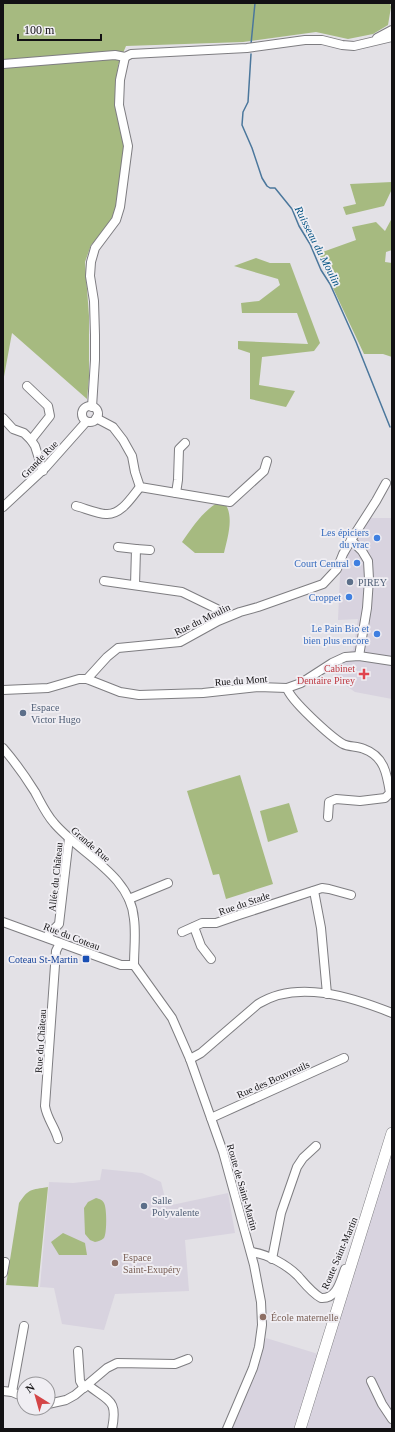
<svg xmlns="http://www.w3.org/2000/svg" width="395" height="1432" font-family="Georgia,serif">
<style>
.built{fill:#d8d3df}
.green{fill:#a6ba80}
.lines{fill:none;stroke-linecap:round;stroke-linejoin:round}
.stream{stroke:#4b779c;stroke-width:1.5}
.minor-casing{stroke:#7e7d81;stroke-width:10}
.major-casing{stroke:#7e7d81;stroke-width:12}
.minor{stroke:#fff;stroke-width:8}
.major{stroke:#fff;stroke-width:11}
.shop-dot{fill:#3f7fe0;stroke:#f0eef3;stroke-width:1.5}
.service-dot{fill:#5c6f8a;stroke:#f0eef3;stroke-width:1.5}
.health-dot{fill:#e0444e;stroke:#f0eef3;stroke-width:1.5}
.transit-dot{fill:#1a4fb4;stroke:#f0eef3;stroke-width:1.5}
.education-dot{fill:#8d6e63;stroke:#f0eef3;stroke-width:1.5}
.labels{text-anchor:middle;stroke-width:3.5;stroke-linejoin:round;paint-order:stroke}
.street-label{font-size:10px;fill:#121113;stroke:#f0eef3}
.shop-label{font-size:10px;fill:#366cbe;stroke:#f0eef3;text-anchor:end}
.service-label{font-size:10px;fill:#4e5e75;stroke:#f0eef3;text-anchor:start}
.health-label{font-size:10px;fill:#be3a42;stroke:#f0eef3;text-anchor:end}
.transit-label{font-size:10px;fill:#164399;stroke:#f0eef3;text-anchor:end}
.education-label{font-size:10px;fill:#785e54;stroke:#f0eef3;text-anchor:start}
.water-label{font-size:11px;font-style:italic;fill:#035383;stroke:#f0eef3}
</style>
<rect width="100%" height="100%" fill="#e3e1e6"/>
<g class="built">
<polygon points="368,518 392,518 392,699 355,692 345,685 335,674 319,665 353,650 358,619 338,620 340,575 348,553"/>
<polygon points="392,1153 392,1429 228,1429 256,1375 266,1338 328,1357 358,1255"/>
<polygon points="102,1169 142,1173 161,1182 167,1206 228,1193 235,1233 185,1240 189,1291 115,1294 104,1330 62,1324 54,1288 40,1287 49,1182 73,1183 100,1180"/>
</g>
<g class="green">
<polygon points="3,3 390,3 391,7 388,25 373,34 348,39 316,32 243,42 126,46 118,65 116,100 125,148 119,199 112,222 91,245 85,262 89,316 89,378 87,399 12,333 3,382 4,327 3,326"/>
<polygon points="392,182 392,189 384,206 346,215 343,207 356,204 350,184"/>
<polygon points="392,218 392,250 386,252 385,262 392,263 392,357 383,354 364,354 317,254 356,240 352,227 376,222 385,231"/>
<polygon points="256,258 270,263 290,263 320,343 314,351 262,357 259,385 295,391 286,407 250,399 250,353 238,349 238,341 308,344 297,313 242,313 241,303 259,301 280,285 278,279 234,266"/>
<path d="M217 503 226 505C234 519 227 539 224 553H195L182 542C192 528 202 512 217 503Z"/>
<polygon points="240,775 273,884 226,899 219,874 213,875 187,791"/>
<polygon points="289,803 298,832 268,842 260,811"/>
<path d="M48 1187 38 1287 6 1285 19 1203C29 1188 31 1190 48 1187Z"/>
<path d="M96 1198C99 1199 102 1199 104 1203 107 1208 107 1234 104 1238 101 1241 98 1241 95 1242L90 1240 85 1234 84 1208 88 1202Z"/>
<polygon points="63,1233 85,1243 87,1255 59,1255 51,1242"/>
</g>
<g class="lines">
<g class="stream">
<polyline points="251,44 255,3"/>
<polyline points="251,54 248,102 243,112 242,125 252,148 262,178 267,186 270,188 275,188 292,209 299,226 310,244 321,270 330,284 356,342 390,427"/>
</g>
<defs>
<g id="minor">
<polyline points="377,38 392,30"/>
<polyline points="3,64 115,55 125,57 131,54 247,48 305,40 322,40 342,45 354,46 392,37"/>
<polyline points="27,386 48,406 50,416 31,440"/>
<circle cx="90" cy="414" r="8"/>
<polyline points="92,407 95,360 95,335 94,301 90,276 91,262 95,248 116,220 120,207 128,146 119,105 120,80 125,57"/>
<polyline points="3,418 13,429 24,433 31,440 35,446 43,471"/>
<polyline points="96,418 113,427 123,440 132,456 135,472 140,487 230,502 264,471 267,461"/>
<polyline points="176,493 178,480 179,449 185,443"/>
<path d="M76 506C84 508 98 514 106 514 121 515 131 498 140 487"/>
<polyline points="3,507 46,467 86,422"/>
<polyline points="351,540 362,551 368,561 369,579 367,608 359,656"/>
<polyline points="118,547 136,549 135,585"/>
<polyline points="136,549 150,550"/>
<polyline points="104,581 182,592 217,609"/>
<polyline points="87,679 107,657 118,648 180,642 218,621 240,612 258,607 323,584 337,569 343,554 351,540 376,501 386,483"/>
<path d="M287 688C290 700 331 737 343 744 349 747 357 746 364 749 384 756 387 774 390 793L385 798 360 801 336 799 329 802 328 817"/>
<polyline points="3,690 48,688 79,679 87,679 120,692 139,695 203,693 258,687 287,688 301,683 332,663 345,657 359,656 392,661"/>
<path d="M3 748C15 762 25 776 35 792 41 803 46 814 54 823 79 853 131 875 134 919 136 934 134 950 134 965"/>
<polyline points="314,891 321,928 327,994"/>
<polyline points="129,899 168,883"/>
<polyline points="3,922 121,965 134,965"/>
<polyline points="194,927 201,946 211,959"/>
<polyline points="182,932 202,923 216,923 239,915 322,888 329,889 351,895"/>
<polyline points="46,937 59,924 69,838"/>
<polyline points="134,965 172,1018 190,1059 223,1152 254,1265 261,1302 262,1325 259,1347 253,1368 227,1429"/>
<path d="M190 1059 201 1053 258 1004C297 979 352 997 392 1013"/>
<polyline points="211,1118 344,1058"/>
<path d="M58 1139C55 1127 47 1119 45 1106L56 951 60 943"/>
<path d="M251 1252C268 1254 287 1265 298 1276 305 1284 312 1293 321 1298 337 1299 340 1282 345 1269"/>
<polyline points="272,1259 281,1213 297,1167 303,1158 316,1146"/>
<polyline points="3,1273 5,1262"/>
<polyline points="78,1351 80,1381 84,1388"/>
<polyline points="371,1381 382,1404 392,1419"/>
<path d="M88 1385C109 1402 118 1399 112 1429"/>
<polyline points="3,1391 12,1392 24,1397"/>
<polyline points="12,1392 24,1326"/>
<polyline points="48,1404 66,1400 75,1395 107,1368 117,1363 175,1364 188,1359"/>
</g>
<polyline id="major" points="300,1429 392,1133"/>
</defs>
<use href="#minor" class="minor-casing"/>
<use href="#major" class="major-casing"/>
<use href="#minor" class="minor"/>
<use href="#major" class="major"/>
</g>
<g class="shop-dot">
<circle cx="377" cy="538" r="4"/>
<circle cx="357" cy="563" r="4"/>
<circle cx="349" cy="597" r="4"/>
<circle cx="377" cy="634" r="4"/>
</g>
<g class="service-dot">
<circle cx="350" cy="582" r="4"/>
<circle cx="23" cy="713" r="4"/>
<circle cx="144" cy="1206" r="4"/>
</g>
<path class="health-dot" d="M362 668h4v4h4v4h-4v4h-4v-4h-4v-4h4z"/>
<rect class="transit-dot" x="82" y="955" width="8" height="8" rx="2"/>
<g class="education-dot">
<circle cx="115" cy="1263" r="4"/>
<circle cx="263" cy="1317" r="4"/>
</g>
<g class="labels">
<g class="street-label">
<text transform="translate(39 459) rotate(-46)" y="4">Grande Rue</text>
<text transform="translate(202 619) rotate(-26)" y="4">Rue du Moulin</text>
<text transform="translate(241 680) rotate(-4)" y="4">Rue du Mont</text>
<text transform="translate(91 844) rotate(41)" y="4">Grande Rue</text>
<text transform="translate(55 877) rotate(-84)" y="4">Allée du Château</text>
<text transform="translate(244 903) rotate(-19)" y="4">Rue du Stade</text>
<text transform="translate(72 936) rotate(21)" y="4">Rue du Coteau</text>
<text transform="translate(40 1041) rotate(-86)" y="4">Rue du Château</text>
<text transform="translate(273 1079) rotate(-24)" y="4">Rue des Bouvreuils</text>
<text transform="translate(243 1187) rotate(74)" y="4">Route de Saint-Martin</text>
<text transform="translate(339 1253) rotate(-67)" y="4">Route Saint-Martin</text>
</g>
<g class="shop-label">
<text x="369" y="536">Les épiciers<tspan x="369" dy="12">du vrac</tspan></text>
<text x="349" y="567">Court Central</text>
<text x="341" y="601">Croppet</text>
<text x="369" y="632">Le Pain Bio et<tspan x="369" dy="12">bien plus encore</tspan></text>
</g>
<g class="service-label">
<text x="358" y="586">PIREY</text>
<text x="31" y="711">Espace<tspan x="31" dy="12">Victor Hugo</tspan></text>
<text x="152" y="1204">Salle<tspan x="152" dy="12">Polyvalente</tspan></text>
</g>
<g class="health-label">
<text x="355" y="672">Cabinet<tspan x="355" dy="12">Dentaire Pirey</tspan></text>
</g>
<g class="transit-label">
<text x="78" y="963">Coteau St-Martin</text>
</g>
<g class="education-label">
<text x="123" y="1261">Espace<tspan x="123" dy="12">Saint-Exupéry</tspan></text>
<text x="271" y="1321">École maternelle</text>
</g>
<g class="water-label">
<text transform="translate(318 246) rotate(63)" y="4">Ruisseau du Moulin</text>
</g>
</g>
<rect width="395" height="1432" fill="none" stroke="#121113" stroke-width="8"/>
<g transform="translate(36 1396) rotate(323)"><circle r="19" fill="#f0eef3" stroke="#979699"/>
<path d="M0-3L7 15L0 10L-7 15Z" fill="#d44547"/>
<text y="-6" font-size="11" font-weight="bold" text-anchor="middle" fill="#121113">N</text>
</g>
<path d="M18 34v6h83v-6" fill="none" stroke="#121113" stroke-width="2"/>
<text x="24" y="34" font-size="12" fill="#121113" stroke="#f0eef3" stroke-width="3" paint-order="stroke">100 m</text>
</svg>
